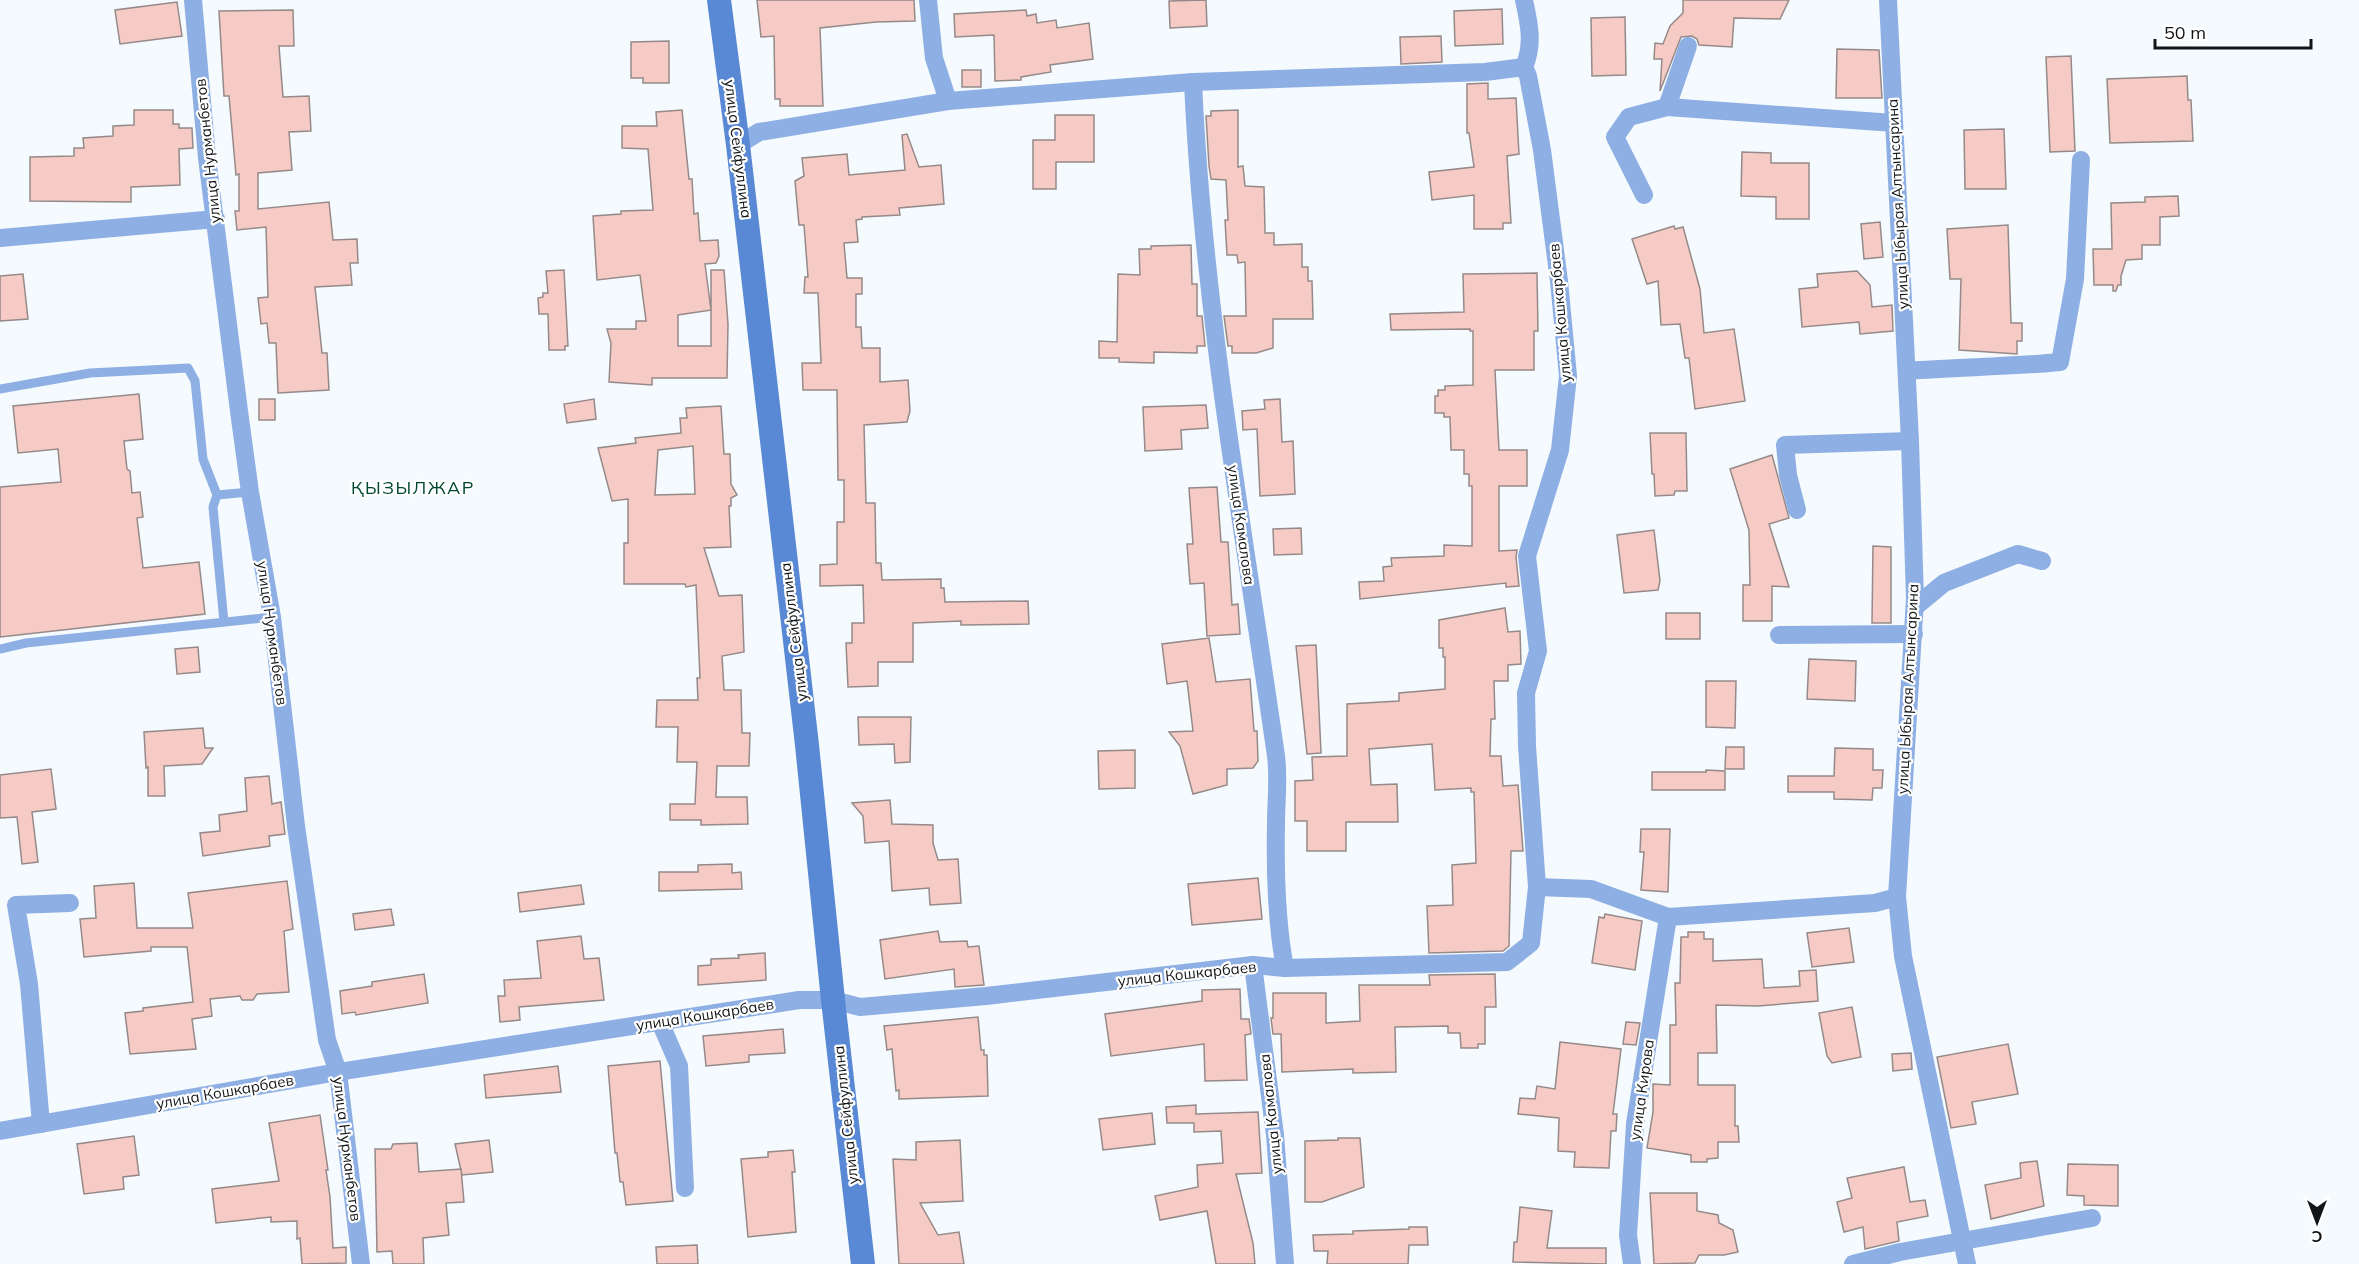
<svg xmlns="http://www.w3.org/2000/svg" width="2359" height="1264" font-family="Mulish,sans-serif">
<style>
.building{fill:#f7cbc5;stroke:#958a89;stroke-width:1.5;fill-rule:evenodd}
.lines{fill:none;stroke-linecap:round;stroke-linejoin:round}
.lane{stroke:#8eafe3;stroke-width:9}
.street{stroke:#8eafe3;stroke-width:18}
.secondary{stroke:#5989d5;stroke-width:24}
.labels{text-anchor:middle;stroke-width:4.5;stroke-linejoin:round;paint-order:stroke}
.street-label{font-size:15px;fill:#121517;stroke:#fff}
.quarter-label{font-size:18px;letter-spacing:1.5px;fill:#00482d;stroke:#fff}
</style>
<rect width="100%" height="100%" fill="#f5fafe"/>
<g class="building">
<polygon points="757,0 914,0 915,21 876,22 820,28 823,106 780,106 780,99 775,99 774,36 761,37"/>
<polygon points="1206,0 1207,26 1170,28 1169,1"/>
<polygon points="1683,0 1789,0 1780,19 1734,18 1732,47 1699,45 1697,39 1692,36 1681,37 1660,91 1662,59 1654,59 1655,43 1663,44 1670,26 1683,13"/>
<polygon points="177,2 182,36 120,44 115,10"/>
<polygon points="1502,9 1503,44 1455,46 1454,11"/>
<polygon points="293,10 294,46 279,46 283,97 309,96 311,131 289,132 292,170 258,173 258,209 329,202 333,240 357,239 358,263 350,263 352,285 315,287 322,353 327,353 329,390 278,393 276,343 269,343 267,323 261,324 258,298 268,297 266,227 237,230 235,211 239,211 239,174 236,175 229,96 224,96 219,11"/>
<polygon points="1026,10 1027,16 1036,14 1037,23 1056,20 1057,28 1089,23 1093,59 1050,65 1051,72 1021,77 1021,80 995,81 994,35 955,37 954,14"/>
<polygon points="1625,17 1626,75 1592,76 1591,18"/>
<polygon points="1441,36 1442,62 1401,64 1400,37"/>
<polygon points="669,41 669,83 643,83 643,78 631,78 631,42"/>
<polygon points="1837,49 1879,50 1882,98 1836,98"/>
<polygon points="2071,56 2075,151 2050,152 2046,57"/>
<rect x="962" y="70" width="19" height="17"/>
<polygon points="2187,76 2188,100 2191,100 2193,141 2110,143 2107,79"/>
<polygon points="1488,83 1488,99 1516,98 1519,154 1507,156 1511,223 1503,223 1503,229 1474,229 1474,195 1432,200 1429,172 1474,167 1469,133 1467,133 1467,84"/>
<polygon points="134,110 173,110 173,124 179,124 179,128 192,128 193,148 179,149 180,185 131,187 131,202 30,201 30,157 74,156 74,148 84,148 83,138 113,136 113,126 134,125"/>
<path d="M682 110 689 179H692L694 214 698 213 700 241 718 240 719 256 716 263 705 264 711 310V270H724L728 324 727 378H652V385L609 382 611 343 607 329H636V321H646L640 275 597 280 593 216 621 214V211L653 210 648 149 622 148V126H657L656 112ZM711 310V346H678V315Z"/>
<polygon points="1238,110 1238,167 1243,166 1245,186 1264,187 1265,233 1274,233 1274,245 1302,244 1302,267 1308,267 1308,281 1312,281 1313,319 1273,319 1273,348 1256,353 1232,353 1232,346 1228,346 1224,316 1246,316 1245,262 1238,263 1237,255 1227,255 1225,220 1228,220 1226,180 1211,179 1209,166 1206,116 1211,116 1211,111"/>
<polygon points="1055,115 1094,115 1094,162 1056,162 1056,189 1033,189 1033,140 1055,140"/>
<polygon points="2004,129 2006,189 1965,189 1964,130"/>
<polygon points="907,134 919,167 941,165 944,204 899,208 900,215 862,217 862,219 856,220 858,242 844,243 847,278 862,278 862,294 856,294 856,327 861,327 862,348 880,348 880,382 908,380 910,411 907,422 864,425 866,503 875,503 876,563 881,563 882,580 941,579 941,588 944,588 945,602 1028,601 1029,624 961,625 961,621 913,623 913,662 878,662 878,686 848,687 846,643 852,643 852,623 864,623 863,585 820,586 820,565 837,564 837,522 844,522 844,480 838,480 837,390 803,390 802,363 821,363 818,293 804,293 805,277 808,277 804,225 799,225 795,181 804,176 802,158 847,154 849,175 905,170 902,135"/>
<polygon points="1742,152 1771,153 1771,163 1809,163 1809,219 1776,219 1776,197 1741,196"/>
<polygon points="2178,196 2179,216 2160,217 2160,245 2142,245 2142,259 2126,260 2121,276 2121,285 2118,285 2116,291 2113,291 2113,285 2094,285 2093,249 2112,249 2111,203 2145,202 2145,197"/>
<polygon points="1880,222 1883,257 1864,259 1861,224"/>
<polygon points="2008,225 2011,323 2022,323 2022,341 2017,341 2017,354 1959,350 1961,279 1950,279 1947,229"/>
<polygon points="1674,226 1675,229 1683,227 1700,289 1704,333 1734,329 1745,401 1695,409 1689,358 1685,358 1680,324 1661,325 1658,281 1647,284 1632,239"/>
<polygon points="1191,245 1192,284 1197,284 1197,316 1202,316 1205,346 1197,346 1197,353 1154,352 1154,363 1119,362 1119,358 1099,358 1099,341 1117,342 1118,274 1140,275 1139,249 1151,249 1151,246"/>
<polygon points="564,270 568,346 565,346 565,350 549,350 548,314 539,314 538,298 543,297 543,293 548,293 546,271"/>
<polygon points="1857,271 1870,285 1872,307 1892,305 1893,331 1860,334 1859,322 1802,327 1799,289 1818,287 1817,274"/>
<polygon points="1537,273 1538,331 1534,331 1534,370 1495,370 1499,450 1527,450 1527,486 1499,486 1499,551 1517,550 1516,557 1519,586 1506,587 1506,583 1360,599 1359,582 1384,581 1383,567 1392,566 1391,558 1444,556 1444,545 1472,546 1472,486 1469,486 1469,474 1464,474 1464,450 1451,450 1450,417 1444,417 1444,413 1435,413 1435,396 1438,396 1438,390 1445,390 1445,386 1473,385 1473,331 1470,331 1470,329 1391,330 1390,314 1464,312 1463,274"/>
<polygon points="23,274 28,319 0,321 0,276"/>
<polygon points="139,394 143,439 124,441 127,469 130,471 132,493 140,492 143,517 137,518 143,568 199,562 205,614 0,637 0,487 61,482 58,449 18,453 13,406"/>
<rect x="259" y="399" width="16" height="21"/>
<polygon points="594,399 596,419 567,423 564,404"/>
<polygon points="1280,399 1282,442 1293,441 1295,494 1260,496 1257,429 1243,430 1242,411 1265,409 1264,400"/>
<polygon points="1206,405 1208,428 1181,430 1182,449 1145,451 1143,407"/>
<path d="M721 406 724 454H730L731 484 737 495 731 498V506H729L731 547 704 548 719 596 742 595 744 652 722 656 724 690H741L742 733H750L749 766H717L716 797H747L748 824 701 825V820H670V804H695L697 762H677L678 727H656L657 700H698L697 678H700L696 585 686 587 685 584H624V543H628V499L612 501 598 448 636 443 635 438 681 433 680 418H687L686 408ZM693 446 695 494 655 495 658 450Z"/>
<polygon points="1650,433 1686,433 1687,491 1675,491 1674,495 1655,496 1654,474 1652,474"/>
<polygon points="1772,455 1789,518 1769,524 1789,587 1772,586 1772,621 1743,621 1743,585 1750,585 1749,530 1730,469"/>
<polygon points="1217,487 1221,542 1228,542 1232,605 1238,604 1240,634 1207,636 1204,583 1190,584 1187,544 1193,544 1189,488"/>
<polygon points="1301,528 1302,554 1274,555 1273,529"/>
<polygon points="1654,530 1660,581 1658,590 1624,593 1617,535"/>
<polygon points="1873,546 1891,547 1891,623 1872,623"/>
<polygon points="1505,608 1508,632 1520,631 1521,664 1508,665 1508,681 1494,681 1495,719 1491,719 1490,756 1501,756 1503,786 1518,785 1523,851 1511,851 1509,946 1503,951 1429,953 1427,906 1453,905 1452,865 1476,863 1474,792 1471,792 1471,788 1435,790 1432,744 1369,749 1371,785 1397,784 1398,822 1346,822 1346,851 1307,851 1307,821 1295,821 1295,781 1313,780 1312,757 1347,756 1347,704 1399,701 1399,693 1445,689 1445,657 1443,657 1443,648 1439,648 1439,620"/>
<rect x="1666" y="613" width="34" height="26"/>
<polygon points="1209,638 1216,682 1250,679 1254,731 1257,731 1258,761 1253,768 1227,769 1227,785 1193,794 1180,746 1169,732 1193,731 1187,681 1167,684 1162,644"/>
<polygon points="1316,645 1321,753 1307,754 1296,646"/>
<polygon points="198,647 200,672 177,674 175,649"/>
<polygon points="1809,659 1856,661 1855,701 1807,699"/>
<polygon points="1706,681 1736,681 1735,728 1706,727"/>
<polygon points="858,717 911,717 910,762 895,763 894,744 859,745"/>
<polygon points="203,728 205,748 213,748 202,764 164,766 165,796 148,796 148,767 146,768 144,732"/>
<polygon points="1726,747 1744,747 1744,769 1725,769"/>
<polygon points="1835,748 1873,749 1873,770 1883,770 1882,788 1873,788 1872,800 1834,799 1834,792 1788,792 1788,776 1834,776"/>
<polygon points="1135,750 1135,788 1099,789 1098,751"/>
<polygon points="51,769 56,809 32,812 38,862 22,864 17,817 0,818 0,775"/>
<polygon points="1706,770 1725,771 1725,790 1652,790 1652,772 1706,772"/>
<polygon points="269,776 272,804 281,802 285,834 269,836 270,846 203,856 200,833 220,831 219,815 247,811 245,778"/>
<polygon points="890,800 892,824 933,825 933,843 938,860 958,859 961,903 930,905 929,888 892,891 889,841 865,843 863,816 852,803"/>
<polygon points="1641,829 1670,829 1668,892 1641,890 1644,852 1640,852"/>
<polygon points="732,864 732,873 741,872 742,889 659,891 659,872 698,872 698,865"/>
<polygon points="1258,878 1262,919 1192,925 1188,884"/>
<polygon points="287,881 293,929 284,931 289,992 257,994 253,1000 242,1000 240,996 210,999 212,1016 192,1019 196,1049 130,1054 125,1013 143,1011 143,1008 193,1002 187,947 151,947 151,951 84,957 80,919 96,918 94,886 134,883 137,928 193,928 188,893"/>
<polygon points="581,885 584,904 520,912 518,893"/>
<polygon points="391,909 394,925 355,930 353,914"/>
<polygon points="1605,914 1642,921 1635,970 1592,963 1599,917 1604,918"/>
<polygon points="1849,928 1854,962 1812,967 1807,933"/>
<polygon points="938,931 940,942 967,941 968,947 979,946 984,985 955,987 954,969 885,979 880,940"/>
<polygon points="1688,932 1704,932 1704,939 1713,939 1713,961 1762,959 1764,988 1800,986 1799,971 1816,970 1818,1001 1758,1006 1716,1005 1717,1053 1698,1053 1698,1085 1735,1085 1735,1126 1738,1126 1739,1142 1718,1142 1718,1158 1707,1159 1707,1162 1691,1162 1691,1155 1647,1148 1653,1112 1653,1084 1670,1085 1670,1025 1676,1025 1675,983 1680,983 1681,937 1688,937"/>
<polygon points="581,936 584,959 599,958 604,1000 519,1007 520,1020 500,1022 498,996 505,996 504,980 541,978 537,941"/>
<polygon points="765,953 766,980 698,985 698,966 711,965 711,959 739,958 738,955"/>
<polygon points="424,974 428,1003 356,1015 355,1012 342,1014 340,991 372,986 372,982"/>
<polygon points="1495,974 1496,1007 1485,1007 1485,1044 1478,1044 1478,1048 1461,1048 1460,1033 1448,1033 1448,1026 1395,1027 1396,1072 1353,1073 1353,1069 1282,1072 1281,1034 1273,1034 1271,1018 1273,1018 1273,993 1326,993 1326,1023 1360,1021 1359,985 1430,985 1429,975"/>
<polygon points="1240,989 1241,1019 1249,1019 1251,1034 1245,1035 1247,1080 1205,1081 1204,1044 1111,1056 1105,1014 1202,1001 1202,990"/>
<polygon points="1852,1007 1861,1057 1832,1063 1827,1056 1819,1013"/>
<polygon points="978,1017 981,1050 984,1050 984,1055 987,1055 988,1096 899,1099 899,1090 896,1091 892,1049 887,1050 884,1026"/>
<polygon points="1626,1022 1640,1023 1636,1045 1623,1044"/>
<polygon points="783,1029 785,1053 749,1055 749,1062 706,1066 703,1036"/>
<polygon points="1560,1042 1621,1049 1613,1114 1617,1114 1616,1131 1611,1131 1609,1168 1574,1167 1575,1152 1558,1151 1559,1118 1518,1114 1520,1098 1535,1099 1537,1086 1555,1089"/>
<polygon points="2008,1044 2018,1094 1972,1102 1976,1124 1951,1128 1937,1057"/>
<polygon points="1911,1053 1912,1069 1893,1071 1892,1054"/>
<polygon points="660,1061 673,1201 626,1205 623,1182 620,1182 617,1153 615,1153 608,1066"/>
<polygon points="558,1066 561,1092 486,1098 484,1075"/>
<polygon points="1196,1105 1196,1114 1258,1112 1262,1173 1236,1174 1253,1243 1255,1264 1216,1264 1207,1211 1160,1220 1155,1196 1198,1187 1197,1165 1223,1163 1221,1131 1194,1132 1194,1123 1167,1123 1166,1107"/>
<polygon points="1152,1113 1155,1144 1103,1150 1099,1119"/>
<polygon points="320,1115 328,1170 326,1170 330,1197 333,1248 346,1247 346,1263 302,1264 300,1238 297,1239 297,1221 271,1222 271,1217 216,1223 212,1189 279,1181 269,1123"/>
<polygon points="134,1136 139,1175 123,1177 124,1189 84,1194 77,1144"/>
<polygon points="1338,1138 1360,1138 1364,1187 1322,1202 1305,1202 1305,1141 1338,1140"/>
<polygon points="489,1140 493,1172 462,1175 455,1144"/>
<polygon points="960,1140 963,1201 920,1203 938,1235 959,1232 964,1264 899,1264 893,1159 916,1160 916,1142"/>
<polygon points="417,1143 419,1172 461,1169 464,1202 446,1203 449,1235 423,1238 424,1264 393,1264 392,1251 377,1252 375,1149 391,1149 393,1144"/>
<polygon points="793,1150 795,1172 792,1172 796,1232 748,1237 741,1159 768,1157 768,1152"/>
<polygon points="2037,1161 2044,1206 1991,1219 1985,1185 2021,1178 2020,1163"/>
<polygon points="2068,1164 2118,1165 2118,1206 2084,1205 2084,1196 2067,1195"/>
<polygon points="1904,1167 1910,1202 1925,1200 1928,1216 1897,1222 1899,1241 1865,1249 1863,1227 1844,1232 1837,1202 1852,1198 1847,1178"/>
<polygon points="1650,1193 1697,1193 1697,1211 1718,1215 1719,1223 1733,1230 1738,1252 1724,1255 1699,1255 1695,1263 1654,1264"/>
<polygon points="1520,1207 1552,1211 1547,1248 1606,1248 1606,1264 1513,1262 1514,1242 1517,1242"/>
<polygon points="1409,1227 1427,1227 1428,1245 1409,1245 1408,1264 1327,1264 1328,1251 1314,1251 1313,1235 1353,1234 1353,1231 1409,1229"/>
<polygon points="697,1245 698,1264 657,1264 656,1247"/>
</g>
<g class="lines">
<g class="lane">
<polyline points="0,389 90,373 188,368 195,381 203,459 217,495 250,492"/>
<polyline points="217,495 213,507 224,622"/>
<polyline points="0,649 26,643 272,617"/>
</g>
<g class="street">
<polyline points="193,0 207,158 239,411 250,492 272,617 296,826 327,1040 338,1072 361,1264"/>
<polyline points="928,0 934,58 948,101"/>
<polyline points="1888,0 1910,441 1915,599 1897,897 1903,956 1967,1264"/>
<path d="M1193 82C1203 308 1244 532 1276 756 1279 778 1276 802 1276 824 1275 872 1276 921 1285 968"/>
<polyline points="1667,107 1688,46"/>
<polyline points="738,145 759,132 948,101 1193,82 1485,72 1524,67"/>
<polyline points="1644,195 1615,137 1629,117 1667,107 1894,123"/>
<polyline points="0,238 216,219"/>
<path d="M1907 371C1958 367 2009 367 2060 362L2075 279 2081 160"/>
<polyline points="1797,510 1788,475 1785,445 1910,441"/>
<polyline points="1915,607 1944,583 2018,554 2042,561"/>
<polyline points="1779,635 1914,634"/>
<polyline points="1537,887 1591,889 1668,917 1875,903 1897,897"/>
<polyline points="1253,965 1275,1135 1285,1264"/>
<polyline points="660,1022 679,1066 685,1188"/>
<polyline points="41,1124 29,984 16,905 70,903"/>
<path d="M0 1131 338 1072 799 1000H833L860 1007 986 996 1253 965 1285 968 1507 962 1531 943 1537 887 1527 746 1526 693 1538 651 1527 556 1560 450 1568 376 1559 281 1542 150 1528 76 1524 67C1534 44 1529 23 1524 0"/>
<polyline points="1632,1264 1628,1235 1635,1124 1668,917"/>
<polyline points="1853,1264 1900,1252 2092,1218"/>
</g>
<polyline class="secondary" points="719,0 738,145 807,745 833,1000 863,1264"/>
</g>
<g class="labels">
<g class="street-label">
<text transform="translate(738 149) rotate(83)" y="5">улица Сейфуллина</text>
<text transform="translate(208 151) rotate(-96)" y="5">улица Нурманбетов</text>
<text transform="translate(1898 204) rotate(-93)" y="5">улица Ыбырая Алтынсарина</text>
<text transform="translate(1560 313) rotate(-95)" y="5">улица Кошкарбаев</text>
<text transform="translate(1241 525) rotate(82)" y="5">улица Камалова</text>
<text transform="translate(794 632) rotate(-97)" y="5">улица Сейфуллина</text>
<text transform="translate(272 633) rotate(82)" y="5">улица Нурманбетов</text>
<text transform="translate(1908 689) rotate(-87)" y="5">улица Ыбырая Алтынсарина</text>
<text transform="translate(1187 974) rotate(-6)" y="5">улица Кошкарбаев</text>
<text transform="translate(705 1015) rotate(-9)" y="5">улица Кошкарбаев</text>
<text transform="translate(1642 1090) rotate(-82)" y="5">улица Кирова</text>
<text transform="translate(225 1092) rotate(-10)" y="5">улица Кошкарбаев</text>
<text transform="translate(1271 1114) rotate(-96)" y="5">улица Камалова</text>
<text transform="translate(846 1115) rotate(-96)" y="5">улица Сейфуллина</text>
<text transform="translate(347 1149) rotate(83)" y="5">улица Нурманбетов</text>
</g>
<g class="quarter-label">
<text x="413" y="494">ҚЫЗЫЛЖАР</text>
</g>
</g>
<g transform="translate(2317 1222) rotate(180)" stroke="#ffffff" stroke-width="4.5" paint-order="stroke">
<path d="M0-4.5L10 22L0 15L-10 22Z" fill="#121517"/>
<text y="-9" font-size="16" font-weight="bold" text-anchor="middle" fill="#121517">С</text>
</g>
<path d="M2155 39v9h156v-9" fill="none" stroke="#121517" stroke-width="3"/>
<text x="2164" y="39" font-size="18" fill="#121517" stroke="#ffffff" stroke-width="4.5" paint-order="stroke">50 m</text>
</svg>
